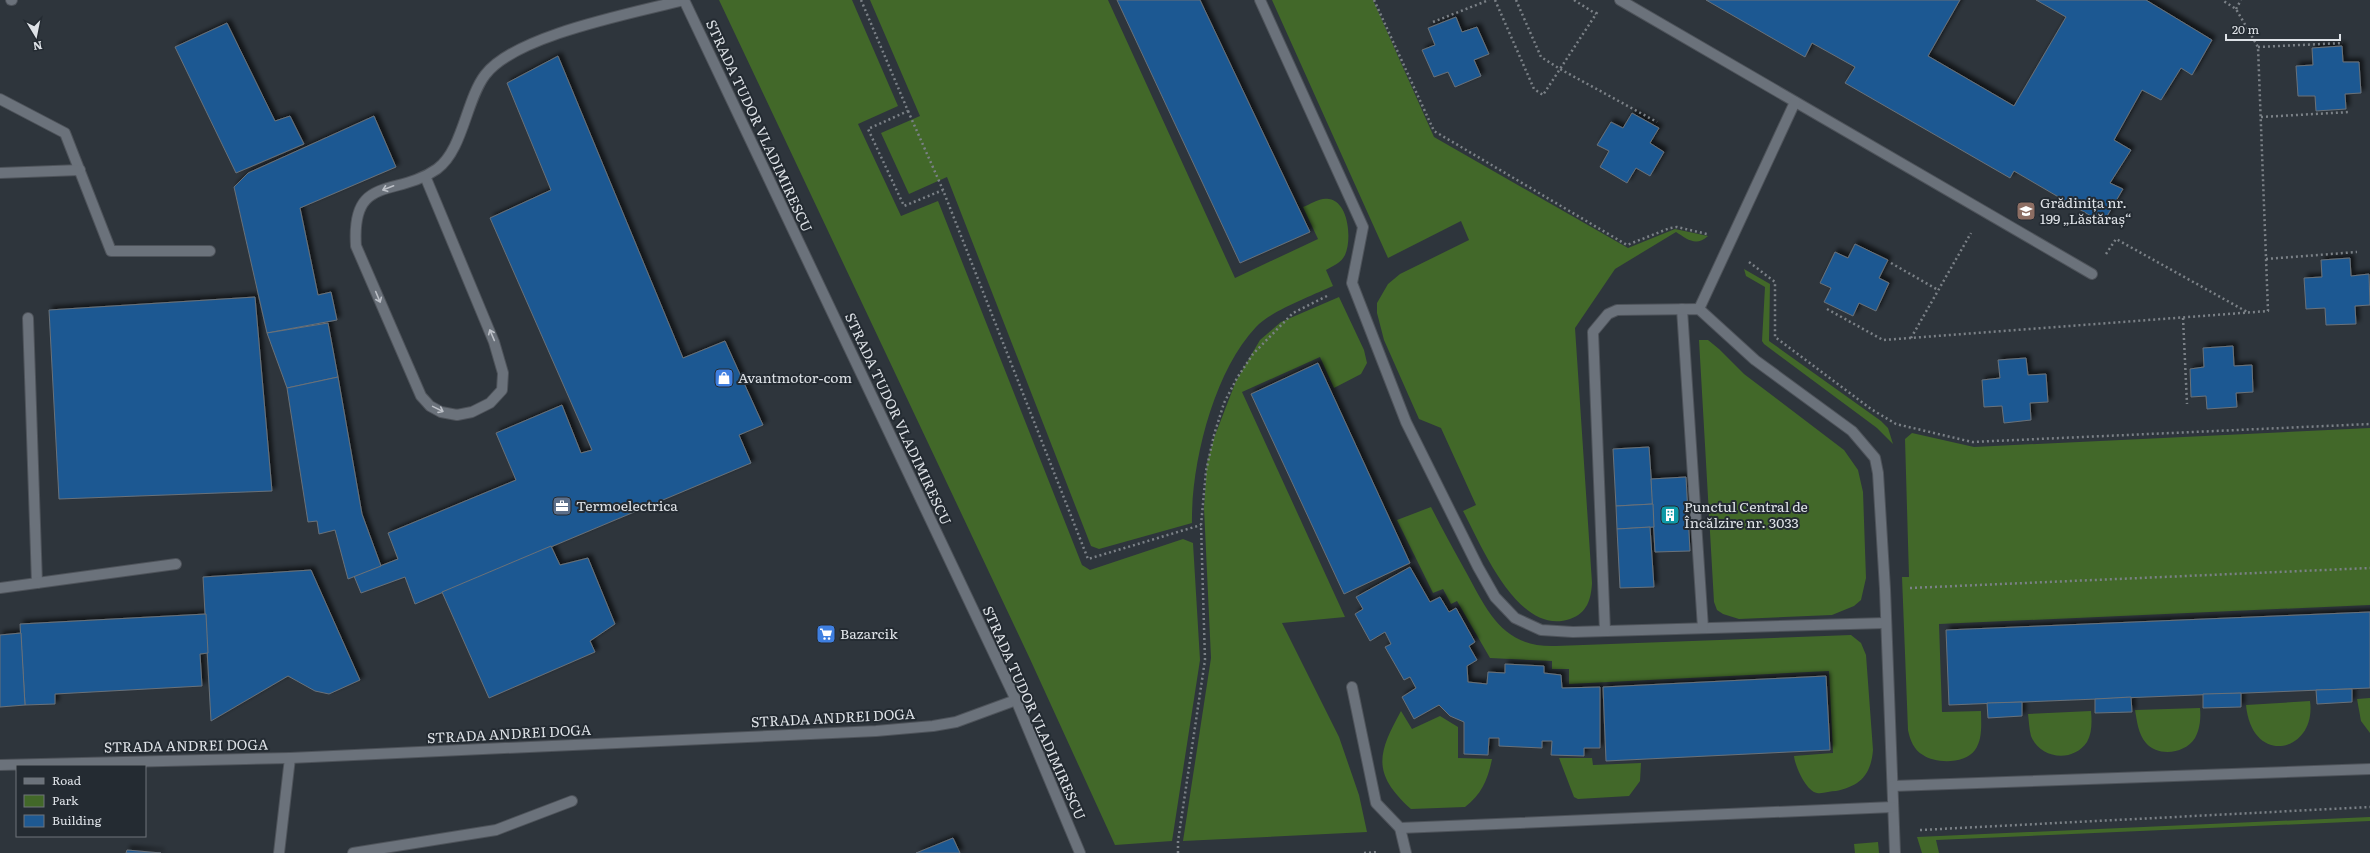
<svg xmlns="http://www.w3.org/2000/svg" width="2370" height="853" font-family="Literata,serif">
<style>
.green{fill:#426829}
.building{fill:#1e5992;stroke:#697179;filter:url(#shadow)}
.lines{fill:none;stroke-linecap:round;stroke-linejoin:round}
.lane-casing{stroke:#4e535a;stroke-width:12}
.street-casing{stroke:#4e535a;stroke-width:12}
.secondary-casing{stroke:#4e535a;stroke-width:12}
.path{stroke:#7b8187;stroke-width:2.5;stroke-dasharray:2 3;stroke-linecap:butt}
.lane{stroke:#6b727b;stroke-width:10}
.street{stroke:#6b727b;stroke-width:10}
.secondary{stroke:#6b727b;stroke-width:10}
.oneway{stroke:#bcc0c7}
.labels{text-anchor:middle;stroke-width:4;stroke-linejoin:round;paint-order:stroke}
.street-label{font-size:14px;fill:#dee2e7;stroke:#242b32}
.poi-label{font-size:14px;fill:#dee2e7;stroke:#242b32;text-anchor:start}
</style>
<defs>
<filter id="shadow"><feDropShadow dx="3.5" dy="-3.5" stdDeviation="2" flood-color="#0009"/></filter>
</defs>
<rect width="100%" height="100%" fill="#2e353c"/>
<g class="green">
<polygon points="719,0 852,0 898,106 858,124 901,216 938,201 1082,565 1090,570 1183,539 1193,543 1200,660 1172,841 1115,845 1030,659"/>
<path d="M870 0H1108L1235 278 1318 239 1303 207C1311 204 1320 197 1329 199 1349 202 1352 240 1345 255 1341 263 1333 266 1326 270L1333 286C1313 295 1269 312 1256 327 1214 371 1191 463 1192 523L1099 549 1091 546 947 177 909 194 881 133 920 116Z"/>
<path d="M1272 0H1373L1434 137 1628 248 1675 229 1708 236C1696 247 1687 239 1676 232L1615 269 1575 328 1592 583C1591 600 1587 613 1570 619 1518 637 1482 546 1463 511L1476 505 1441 428 1419 419 1384 340 1377 313V303L1388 284 1400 274 1469 240 1461 221 1388 258Z"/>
<polygon points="1744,269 1770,284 1769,341 1881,421 1888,428 1893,444 1877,428 1764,344 1762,341 1765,287 1746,276"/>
<polygon points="1339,297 1364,350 1367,363 1361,374 1334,388 1320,357 1242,392 1345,617 1282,623 1339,737 1359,795 1367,832 1183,841 1211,658 1204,508 1207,463 1214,438 1236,381 1260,340 1281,322"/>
<polygon points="1699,340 1708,340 1719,349 1744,374 1844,450 1858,470 1863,492 1866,578 1861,600 1854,606 1832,615 1739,619 1723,614 1717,610 1714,602"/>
<path d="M2370 428V605L1939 624 1942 712 1981 711C1981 723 1983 739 1975 750 1965 764 1936 764 1923 755 1914 750 1910 740 1908 730L1902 577H1909L1905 439 1912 433 1974 447Z"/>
<path d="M1431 507C1442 529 1454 550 1466 572 1488 612 1503 648 1556 646L1851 635 1861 643 1866 655 1873 750C1871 775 1860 786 1836 791 1830 791 1823 794 1817 793 1806 791 1795 766 1794 756L1833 753 1829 671 1569 684V669H1552V661L1490 658 1457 601 1451 604 1443 589 1433 593 1397 520Z"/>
<polygon points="2370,698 2370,733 2361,721 2357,699"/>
<path d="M2310 701C2317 752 2252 768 2246 705Z"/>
<path d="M2200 708C2201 718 2200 729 2195 738 2185 754 2158 757 2146 743 2138 734 2137 721 2135 710Z"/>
<path d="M1401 711 1412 729 1440 716 1458 727V758L1492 759C1488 779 1482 794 1465 807L1411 809C1371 773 1378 753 1401 711Z"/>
<path d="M2091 711C2092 722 2092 733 2087 742 2073 763 2040 759 2031 736 2029 729 2029 721 2028 714Z"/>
<polygon points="1559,758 1592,758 1593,765 1641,763 1640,781 1629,796 1578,799 1574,797"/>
<polygon points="2370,817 2370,821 1936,840 1939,853 1922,853 1917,837"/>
<polygon points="1878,842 1879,853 1855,853 1854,844"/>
</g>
<g class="building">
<polygon points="1117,0 1200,0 1310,232 1240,263"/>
<polygon points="1706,0 1960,0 1928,56 2014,106 2066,17 2036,0 2146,0 2212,40 2192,75 2181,68 2161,100 2142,90 2114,140 2131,150 2110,183 2123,189 2103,223 2014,171 2010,178 1845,83 1855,67 1812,43 1805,57"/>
<polygon points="1456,17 1462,32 1477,27 1489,54 1474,60 1481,76 1455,87 1448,72 1434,77 1422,50 1435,45 1428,28"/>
<polygon points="227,23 275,121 290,116 304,144 236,173 175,47"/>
<polygon points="2342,46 2343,62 2359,62 2361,93 2345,94 2346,109 2316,111 2315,96 2298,96 2296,66 2313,65 2312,48"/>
<polygon points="558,56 683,358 725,341 763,425 739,435 751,463 415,604 405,577 361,593 354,576 398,559 388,533 516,480 496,433 562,405 581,453 592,450 490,218 551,190 507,83"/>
<polygon points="1632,113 1659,128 1650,143 1664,152 1650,176 1636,168 1627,183 1600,167 1609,151 1597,145 1611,122 1623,128"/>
<polygon points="374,116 396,167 300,208 318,295 331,292 337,320 267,333 234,187 248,173"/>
<polygon points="1855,244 1888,260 1879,278 1889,283 1876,311 1859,303 1853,316 1824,302 1831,288 1820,283 1835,252 1848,258"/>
<polygon points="2350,258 2351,276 2369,274 2370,305 2355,306 2356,324 2326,325 2325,308 2306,309 2304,278 2322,277 2321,260"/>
<polygon points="255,297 272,491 59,499 49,310"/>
<polygon points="328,323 338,377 287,388 267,333"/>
<polygon points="2233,346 2234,366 2252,365 2253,392 2236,393 2237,407 2207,409 2206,396 2191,397 2190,369 2204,367 2203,348"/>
<polygon points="2026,358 2028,375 2046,374 2048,402 2030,403 2031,420 2004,423 2002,406 1984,407 1982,380 2000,378 1998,360"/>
<polygon points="1318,363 1410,563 1344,594 1251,394"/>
<polygon points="338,377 362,514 381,566 348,579 335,530 319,534 317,521 308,522 287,388"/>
<polygon points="1649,447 1653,504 1616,506 1613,449"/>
<polygon points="1686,477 1690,551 1655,552 1651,479"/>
<polygon points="1653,504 1654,527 1617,529 1616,506"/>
<polygon points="1650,527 1654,587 1620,588 1617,529"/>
<polygon points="551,546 560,565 588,558 615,624 590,641 595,652 489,698 442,592"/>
<polygon points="1410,567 1430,602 1440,597 1449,612 1456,608 1475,642 1469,646 1477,660 1467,666 1468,682 1487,684 1488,672 1505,673 1505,664 1544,666 1544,673 1561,675 1562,688 1600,687 1600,748 1584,748 1584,756 1551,755 1552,741 1542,741 1542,748 1499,746 1499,738 1489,738 1488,755 1464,754 1464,722 1450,716 1439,705 1414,719 1402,697 1416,688 1410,677 1404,680 1385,647 1391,644 1385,632 1370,641 1355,614 1363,609 1356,597"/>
<polygon points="311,570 360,680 329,694 315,691 288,676 211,721 203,577"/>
<polygon points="2370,612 2370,688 1949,705 1946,630"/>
<polygon points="206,614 208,653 200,654 202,686 55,694 55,704 25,705 20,624"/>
<polygon points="21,633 25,705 0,707 0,635"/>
<polygon points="1826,676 1830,750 1606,761 1603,687"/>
<polygon points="2352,689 2352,702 2317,704 2316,690"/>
<polygon points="2241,693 2241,707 2203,708 2203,694"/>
<polygon points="2131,697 2132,712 2095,713 2095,699"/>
<polygon points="2022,702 2022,716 1988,718 1987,703"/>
<polygon points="953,838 960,853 916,853"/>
<polygon points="127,850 161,853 126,853"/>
</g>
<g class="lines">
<defs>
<g id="lane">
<polyline points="11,0 12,0"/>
<polyline points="1260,0 1363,227 1352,283 1406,422 1478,567 1495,597 1515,618 1541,630 1573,632 1886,623"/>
<polyline points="1620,0 2092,274"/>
<polyline points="0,99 65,133 111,251 210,251"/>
<polyline points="0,173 80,170"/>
<path d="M425 176 494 342 503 373 502 390 490 403 472 412 457 415 441 412 430 406 421 396 356 246C351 173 396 198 437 169 463 150 466 100 485 75 515 35 634 13 684 0"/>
<polyline points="1682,309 1703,628"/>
<polyline points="1699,309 1795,102"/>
<polyline points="28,318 37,583"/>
<polyline points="0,588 176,564"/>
<polyline points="1605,631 1593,332 1608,314 1617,310 1699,309 1755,360 1852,431 1875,458 1878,473 1885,589 1895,853"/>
<polyline points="1352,687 1376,803 1400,828 1406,853"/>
<polyline points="1893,786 2370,769"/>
<polyline points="1400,828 1893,807"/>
<polyline points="279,853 290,758"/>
<polyline points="353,853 496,830 572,801"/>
</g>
<polyline id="street" points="0,765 290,758 876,731 933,726 956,722 1016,700"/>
<polyline id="secondary" points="684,0 1016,700 1080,853"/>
</defs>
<use href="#lane" class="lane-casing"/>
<use href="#street" class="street-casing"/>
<use href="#secondary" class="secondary-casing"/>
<g class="path">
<polyline points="861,0 908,111 868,129 904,206 943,190 1088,559 1201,525"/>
<polyline points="1374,0 1434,131 1627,245 1670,228 1677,227 1707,234"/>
<polyline points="1495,0 1534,89 1543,95 1598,11"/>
<polyline points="1516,0 1541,57 1560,69 1657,122"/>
<polyline points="1574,0 1596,14"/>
<polyline points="2236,9 2241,0"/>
<polyline points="1433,22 1489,0"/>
<polyline points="2258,47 2343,43"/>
<polyline points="908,111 943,190"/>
<polyline points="2261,117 2350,112"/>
<polyline points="2106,254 2116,239 2249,313"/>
<polyline points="2266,259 2357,252"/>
<polyline points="1749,262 1775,282 1775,337 1871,409 1896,424 1972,442 2370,424"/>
<polyline points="1891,263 1938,290"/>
<polyline points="1827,309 1883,340 2268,311 2258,47 2236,9 2222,0"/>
<polyline points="2183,318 2187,404"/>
<polyline points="1911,338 1971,233"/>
<polyline points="1910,588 2370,568"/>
<polyline points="1920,830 2370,807"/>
<polyline points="1178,853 1178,841 1205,660 1201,525 1206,471 1214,435 1224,403 1237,378 1253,354 1293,313 1329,295"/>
<polyline points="1364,853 1379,852"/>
</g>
<use href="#lane" class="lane"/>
<use href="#street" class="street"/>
<use href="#secondary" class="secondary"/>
</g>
<defs><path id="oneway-shaft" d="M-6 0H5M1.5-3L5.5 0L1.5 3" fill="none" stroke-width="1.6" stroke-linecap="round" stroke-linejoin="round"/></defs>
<g class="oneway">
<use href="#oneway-shaft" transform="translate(388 188) rotate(159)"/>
<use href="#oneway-shaft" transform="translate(378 297) rotate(67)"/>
<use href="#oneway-shaft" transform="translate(492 335) rotate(-113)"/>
<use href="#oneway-shaft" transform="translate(438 409) rotate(26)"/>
</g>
<defs>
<symbol id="school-square" viewBox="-11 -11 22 22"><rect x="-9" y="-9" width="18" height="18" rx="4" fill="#8d6e63" stroke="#242b32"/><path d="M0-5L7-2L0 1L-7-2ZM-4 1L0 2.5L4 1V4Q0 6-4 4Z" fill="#fff"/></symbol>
<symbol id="shop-square" viewBox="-11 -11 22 22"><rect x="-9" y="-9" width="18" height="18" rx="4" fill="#3f7fe0" stroke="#242b32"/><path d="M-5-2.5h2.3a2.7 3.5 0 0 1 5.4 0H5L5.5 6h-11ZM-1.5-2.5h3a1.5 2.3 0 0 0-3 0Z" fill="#fff"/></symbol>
<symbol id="office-square" viewBox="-11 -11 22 22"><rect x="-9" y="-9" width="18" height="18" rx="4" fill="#5c6f8a" stroke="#242b32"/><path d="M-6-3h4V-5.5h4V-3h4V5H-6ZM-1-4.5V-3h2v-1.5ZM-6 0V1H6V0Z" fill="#fff"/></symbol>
<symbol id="building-square" viewBox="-11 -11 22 22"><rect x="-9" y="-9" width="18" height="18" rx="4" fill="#0f9aa8" stroke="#242b32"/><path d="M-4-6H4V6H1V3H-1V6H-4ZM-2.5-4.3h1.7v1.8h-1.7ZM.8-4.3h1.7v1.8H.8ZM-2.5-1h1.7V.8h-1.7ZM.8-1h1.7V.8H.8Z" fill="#fff"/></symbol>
<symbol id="supermarket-square" viewBox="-11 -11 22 22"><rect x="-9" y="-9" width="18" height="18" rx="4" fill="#3f7fe0" stroke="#242b32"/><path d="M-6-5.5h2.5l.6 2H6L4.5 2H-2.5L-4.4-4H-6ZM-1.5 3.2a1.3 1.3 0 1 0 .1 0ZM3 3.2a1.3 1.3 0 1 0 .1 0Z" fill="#fff"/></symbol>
</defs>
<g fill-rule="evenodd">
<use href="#school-square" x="2015" y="200" width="22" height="22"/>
<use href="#shop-square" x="713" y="367" width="22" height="22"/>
<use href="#office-square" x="551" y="495" width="22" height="22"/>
<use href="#building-square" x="1659" y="504" width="22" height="22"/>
<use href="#supermarket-square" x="815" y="623" width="22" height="22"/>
</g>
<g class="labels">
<g class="street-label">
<text transform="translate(759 126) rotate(65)" y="5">STRADA TUDOR VLADIMIRESCU</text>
<text transform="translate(898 419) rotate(65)" y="5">STRADA TUDOR VLADIMIRESCU</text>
<text transform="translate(1034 713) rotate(66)" y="5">STRADA TUDOR VLADIMIRESCU</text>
<text transform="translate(833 718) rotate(-3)" y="5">STRADA ANDREI DOGA</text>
<text transform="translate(509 734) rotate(-3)" y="5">STRADA ANDREI DOGA</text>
<text transform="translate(186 746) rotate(-1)" y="5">STRADA ANDREI DOGA</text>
</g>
<g class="poi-label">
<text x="2040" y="208">Grădinița nr.<tspan x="2040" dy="16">199 „Lăstăraș“</tspan></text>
<text x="738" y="383">Avantmotor-com</text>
<text x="576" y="511">Termoelectrica</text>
<text x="1684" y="512">Punctul Central de<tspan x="1684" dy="16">Încălzire nr. 3033</tspan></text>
<text x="840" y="639">Bazarcik</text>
</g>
</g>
<rect x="16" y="765" width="130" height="72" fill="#242b32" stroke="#6e747a"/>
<rect x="24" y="778" width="20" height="6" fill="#6b727b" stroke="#6e747a"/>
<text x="52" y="785" font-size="12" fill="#dee2e7">Road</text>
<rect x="24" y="795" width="20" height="12" fill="#426829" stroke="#6e747a"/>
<text x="52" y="805" font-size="12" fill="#dee2e7">Park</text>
<rect x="24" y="815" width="20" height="12" fill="#1e5992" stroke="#6e747a"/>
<text x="52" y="825" font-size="12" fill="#dee2e7">Building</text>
<g transform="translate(36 36) rotate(170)" stroke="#242b32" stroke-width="3" paint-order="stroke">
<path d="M0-3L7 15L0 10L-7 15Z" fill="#dee2e7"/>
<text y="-6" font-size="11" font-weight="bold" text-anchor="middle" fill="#dee2e7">N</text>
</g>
<path d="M2226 34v6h114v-6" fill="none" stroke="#dee2e7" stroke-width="2"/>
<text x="2232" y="34" font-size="12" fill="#dee2e7" stroke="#242b32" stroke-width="3" paint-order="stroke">20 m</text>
</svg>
